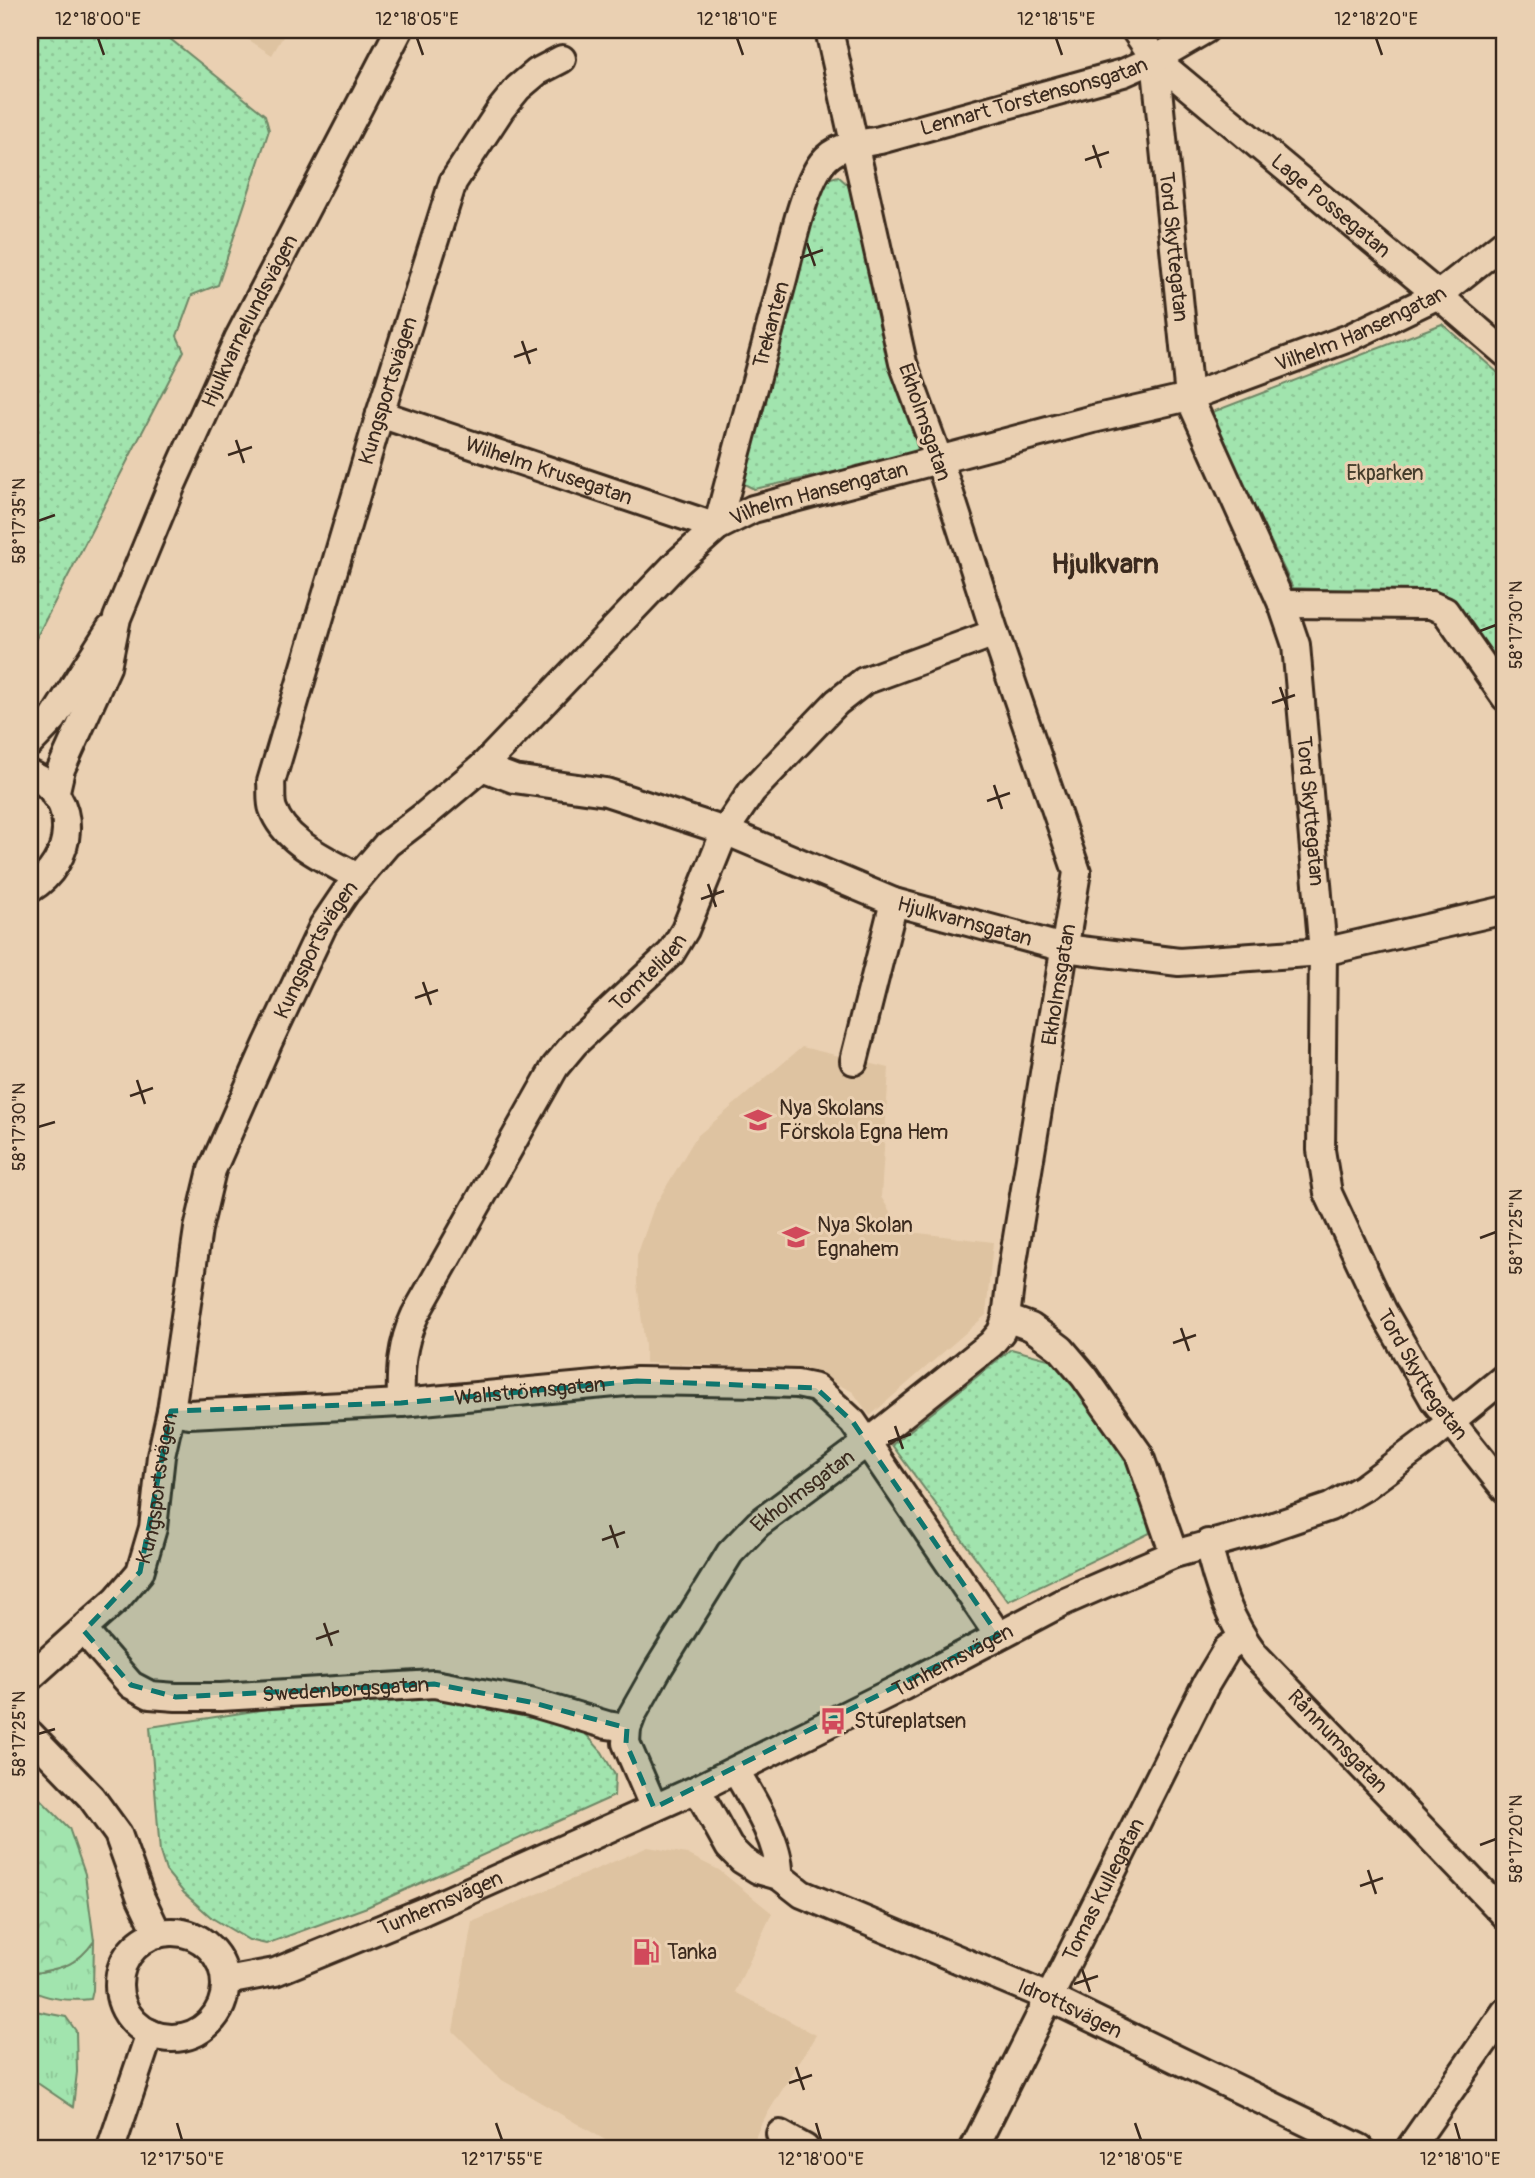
<svg xmlns="http://www.w3.org/2000/svg" width="1535" height="2178" font-family="Pangolin,sans-serif">
<style>
.built{fill:#dec3a1}
.grass{fill:url(#grass-tufts);stroke:#6e8766;stroke-width:2}
.forest{fill:url(#forest-crowns);stroke:#6e8766;stroke-width:2}
.park{fill:url(#park-dots);stroke:#6e8766;stroke-width:2}
.lines{fill:none;stroke-linecap:round;stroke-linejoin:round}
.minor-casing{stroke:#3b2a1e;stroke-width:32}
.minor{stroke:#ead0b2;stroke-width:26}
.marked{fill:#0f766e;fill-opacity:0.2;stroke:#0f766e;stroke-width:5;stroke-dasharray:14 9;stroke-linejoin:round}
.ticks{fill:none;stroke:#3b2a1e;stroke-width:2.5}
.labels{text-anchor:middle;stroke-width:6;stroke-linejoin:round;paint-order:stroke}
.street-label{font-size:21px;fill:#3b2a1e;stroke:#ead0b2}
.park-label{font-size:21px;fill:#453d2c;stroke:#ead0b2}
.poi-label{font-size:21px;fill:#3b2a1e;stroke:#ead0b2;text-anchor:start}
.district-label{font-size:28px;font-weight:bold;fill:#3b2a1e;stroke:#ead0b2}
.neatline{fill:none;stroke:#3b2a1e;stroke-width:2.5}
.ticks-label{font-size:18px;text-anchor:middle;fill:#3b2a1e}
</style>
<defs>
<pattern id="grass-tufts" width="24" height="20" patternUnits="userSpaceOnUse" patternTransform="scale(1.75)"><rect width="24" height="20" fill="#a1e4ae"/><path d="M3 7l-1-3M5 7V3M7 7l1-3M15 17l-1-3M17 17v-4M19 17l1-3" fill="none" stroke="#8cc495"/></pattern>
<pattern id="forest-crowns" width="20" height="18" patternUnits="userSpaceOnUse" patternTransform="scale(1.75)"><rect width="20" height="18" fill="#a1e4ae"/><path d="M2 6a3 3 0 1 1 6 0M12 15a3 3 0 1 1 6 0" fill="none" stroke="#8cc495"/></pattern>
<pattern id="park-dots" width="8" height="8" patternUnits="userSpaceOnUse" patternTransform="scale(1.75)"><rect width="8" height="8" fill="#a1e4ae"/><path d="M2 2h.1M6 6h.1" fill="none" stroke="#8cc495" stroke-width="1.8" stroke-linecap="round"/></pattern>
</defs>
<rect width="100%" height="100%" fill="#ead0b2"/>
<filter id="ink" filterUnits="userSpaceOnUse"><feTurbulence type="fractalNoise" baseFrequency=".0143" numOctaves="2"/><feDisplacementMap in="SourceGraphic" scale="14" xChannelSelector="R" yChannelSelector="G"/><feConvolveMatrix kernelMatrix="1 2 1 2 8 2 1 2 1" color-interpolation-filters="sRGB"/></filter>
<g filter="url(#ink)">
<g class="built">
<polygon points="234,30 287,30 272,55"/>
<polygon points="802,1047 889,1068 881,1197 902,1231 993,1242 986,1315 870,1416 853,1392 809,1370 782,1367 645,1363 645,1345 637,1283 637,1256 654,1207 696,1137"/>
<polygon points="648,1847 687,1854 719,1870 772,1913 735,1992 816,2035 761,2124 751,2148 619,2148 502,2080 453,2031 472,1922"/>
</g>
<g class="grass">
<path d="M94 1941 93 1990 91 1999C72 2001 46 2000 30 1989V1974C60 1968 75 1968 94 1941Z"/>
<polygon points="30,2010 66,2017 76,2031 77,2072 73,2107 30,2078"/>
</g>
<path class="forest" d="M30 1799H40L69 1828 85 1874 94 1941C75 1968 60 1968 30 1974Z"/>
<g class="park">
<polygon points="30,30 159,30 265,115 269,130 218,285 192,295 177,336 184,351 30,650"/>
<polygon points="838,176 848,185 852,197 878,308 918,450 909,456 754,489 742,483 816,207 827,179"/>
<polygon points="1442,324 1505,379 1505,676 1439,594 1293,588 1210,413"/>
<polygon points="1011,1349 1063,1363 1134,1467 1150,1533 1008,1601 892,1445"/>
<polygon points="428,1695 532,1714 584,1732 602,1752 615,1775 614,1796 367,1907 266,1944 249,1940 212,1918 184,1893 166,1871 160,1852 150,1727 273,1708"/>
</g>
<g class="lines">
<defs>
<g id="minor">
<path id="s1" d="M1135 30 1155 59 1189 397 1282 604 1296 645 1323 952 1321 1150 1328 1193 1383 1311 1434 1400 1505 1489"/>
<path id="s2" d="M1155 59 1438 295 1505 353"/>
<path id="s3" d="M380 414 717 527C739 444 761 362 783 279 791 248 803 188 822 163 836 145 858 144 880 140L1123 73 1155 59 1205 30"/>
<polyline points="1282,604 1431,605 1445,611 1505,697"/>
<polyline points="30,743 53,719 110,629"/>
<path id="s4" d="M482 767 514 779 606 792 725 831 894 902 1064 948 1179 962 1323 952 1505 910"/>
<path d="M30 774C82 797 74 863 30 889"/>
<path id="s5" d="M55 795 61 769 107 667 117 618 171 487 238 339 399 30"/>
<path id="s6" d="M357 877C328 860 285 843 273 809 270 801 272 790 271 782L380 414 453 182 501 109 518 88 537 72 562 59"/>
<polyline points="854,1061 894,902"/>
<polyline points="1006,1318 1031,1327 1045,1337 1061,1349 1084,1376 1139,1454 1174,1554"/>
<path id="s7" d="M401 1403C400 1371 401 1345 415 1315L555 1067 575 1043 671 953 685 930 725 831 752 791 837 702 864 681 995 633"/>
<path id="s8" d="M171 1411 189 1414 401 1403 637 1381 762 1383 797 1384 816 1388 853 1422 998 1635"/>
<path id="s9" d="M1208 1543C1217 1584 1230 1622 1255 1655L1505 1915"/>
<path id="s10" d="M84 1631 131 1685 150 1695 176 1697H221L434 1684 530 1702 607 1725 627 1728"/>
<path id="s11" d="M30 1677 117 1599 140 1572 153 1528 161 1456 171 1411 198 1229 212 1170 268 1043 323 926 346 892 387 844 425 815 482 767 677 563 717 527 753 509 1093 419 1189 397 1349 338 1438 295 1505 242"/>
<polyline points="30,1734 91,1797 118,1834 141,1898 158,1934"/>
<path d="M736 1771C752 1799 781 1844 779 1876"/>
<path id="s12" d="M697 1789 729 1847 742 1860 758 1870 779 1876 802 1894 1048 1997 1360 2148"/>
<path id="s13" d="M654 1808 626 1743 627 1728 632 1715 658 1669 730 1553 758 1524 868 1442 991 1344 1001 1332 1006 1318 1012 1268 1077 872 995 633 939 460 903 363 829 30"/>
<circle cx="172" cy="1985" r="53"/>
<path id="s14" d="M226 1981 275 1972 424 1911 697 1789 902 1687 1065 1601 1141 1568 1174 1554 1262 1530 1330 1507 1363 1488 1429 1439 1505 1377"/>
<polyline points="780,2134 805,2148"/>
<polyline points="111,2148 150,2033"/>
<path id="s15" d="M974 2148 1206 1684 1227 1649 1242 1638"/>
<polyline points="1410,2148 1505,2012"/>
</g>
</defs>
<use href="#minor" class="minor-casing"/>
<use href="#minor" class="minor"/>
</g>
</g>
<path class="marked" d="M637 1381 816 1388 853 1422 998 1635 654 1808 626 1743 627 1728 530 1702 434 1684 176 1697 131 1685 84 1631 140 1572 171 1411 401 1403Z"/>
<path class="ticks" d="M98 38 104 55M417 38 423 55M737 38 743 55M1056 38 1062 55M1376 38 1382 55M1093 145 1101 168M1085 160 1109 152M807 243 815 266M800 258 823 250M522 341 530 364M514 357 537 349M236 440 244 463M228 455 252 447M38 521 55 515M1480 631 1496 625M1280 687 1288 710M1272 703 1295 695M994 785 1002 809M987 801 1010 793M708 884 716 907M701 899 724 891M423 982 431 1005M415 998 438 990M137 1080 145 1104M130 1096 153 1088M38 1127 55 1122M1480 1238 1496 1232M1181 1328 1189 1351M1173 1343 1196 1335M895 1426 903 1449M888 1442 911 1434M610 1525 618 1548M602 1540 625 1532M324 1623 332 1646M316 1639 339 1631M38 1734 55 1729M1480 1845 1496 1839M1368 1870 1376 1894M1360 1886 1383 1878M1082 1969 1090 1992M1074 1984 1098 1976M796 2067 804 2090M789 2083 812 2075M177 2123 182 2140M496 2123 502 2140M816 2123 821 2140M1135 2123 1141 2140M1455 2123 1460 2140"/>
<defs>
<symbol id="school-bare" viewBox="-9 -9 18 18"><path d="M0-5L7-2L0 1L-7-2ZM-4 1L0 2.5L4 1V4Q0 6-4 4Z" fill="#d1495b" stroke="#ead0b2" stroke-width="2.5" paint-order="stroke"/></symbol>
<symbol id="bus-bare" viewBox="-9 -9 18 18"><path d="M-5-6H5V4H4V6H2V4H-2V6H-4V4H-5ZM-3.5-4V0h7V-4ZM-3.5 1.2v1.5H-2V1.2ZM2 1.2v1.5H3.5V1.2Z" fill="#d1495b" stroke="#ead0b2" stroke-width="2.5" paint-order="stroke"/></symbol>
<symbol id="fuel-bare" viewBox="-9 -9 18 18"><path d="M-5.5-6h7V0h2V4h1.3V-2.5L3-4.5l.8-.8L6-3V5H2.5V1h-1V6h-7ZM-4.2-4.7v3.2H.2V-4.7Z" fill="#d1495b" stroke="#ead0b2" stroke-width="2.5" paint-order="stroke"/></symbol>
</defs>
<g fill-rule="evenodd">
<use href="#school-bare" x="739" y="1101" width="38" height="38"/>
<use href="#school-bare" x="777" y="1218" width="38" height="38"/>
<use href="#bus-bare" x="814" y="1702" width="38" height="38"/>
<use href="#fuel-bare" x="627" y="1933" width="38" height="38"/>
</g>
<g class="labels">
<g class="street-label">
<text dy="7" stroke="none"><textPath href="#s3" startOffset="959">Lennart Torstensonsgatan</textPath></text>
<text dy="7" stroke="none"><textPath href="#s2" startOffset="229">Lage Possegatan</textPath></text>
<text dy="7" stroke="none"><textPath href="#s1" startOffset="224">Tord Skyttegatan</textPath></text>
<text dy="7" stroke="none"><textPath href="#s5" startOffset="514">Hjulkvarnelundsvägen</textPath></text>
<text dy="7" stroke="none"><textPath href="#s3" startOffset="565">Trekanten</textPath></text>
<text dy="7" stroke="none"><textPath href="#s11" startOffset="2067">Vilhelm Hansengatan</textPath></text>
<text dy="7" stroke="none"><textPath href="#s6" startOffset="546">Kungsportsvägen</textPath></text>
<text transform="translate(925 422) rotate(71)" y="7">Ekholmsgatan</text>
<text dy="7" stroke="none"><textPath href="#s3" startOffset="178">Wilhelm Krusegatan</textPath></text>
<text dy="7" stroke="none"><textPath href="#s11" startOffset="1500">Vilhelm Hansengatan</textPath></text>
<text dy="7" stroke="none"><textPath href="#s1" startOffset="812">Tord Skyttegatan</textPath></text>
<text dy="7" stroke="none"><textPath href="#s4" startOffset="509">Hjulkvarnsgatan</textPath></text>
<text dy="7" stroke="none"><textPath href="#s11" startOffset="805">Kungsportsvägen</textPath></text>
<text dy="7" stroke="none"><textPath href="#s7" startOffset="508">Tomteliden</textPath></text>
<text dy="7" stroke="none"><textPath href="#s13" startOffset="992">Ekholmsgatan</textPath></text>
<text dy="7" stroke="none"><textPath href="#s1" startOffset="1400">Tord Skyttegatan</textPath></text>
<text dy="7" stroke="none"><textPath href="#s8" startOffset="360">Wallströmsgatan</textPath></text>
<text dy="7" stroke="none"><textPath href="#s11" startOffset="238">Kungsportsvägen</textPath></text>
<text dy="7" stroke="none"><textPath href="#s13" startOffset="385">Ekholmsgatan</textPath></text>
<text dy="7" stroke="none"><textPath href="#s14" startOffset="796">Tunhemsvägen</textPath></text>
<text dy="7" stroke="none"><textPath href="#s10" startOffset="289">Swedenborgsgatan</textPath></text>
<text dy="7" stroke="none"><textPath href="#s9" startOffset="242">Rånnumsgatan</textPath></text>
<text dy="7" stroke="none"><textPath href="#s15" startOffset="289">Tomas Kullegatan</textPath></text>
<text dy="7" stroke="none"><textPath href="#s14" startOffset="229">Tunhemsvägen</textPath></text>
<text dy="7" stroke="none"><textPath href="#s12" startOffset="446">Idrottsvägen</textPath></text>
</g>
<g class="park-label">
<text x="1385" y="480">Ekparken</text>
</g>
<g class="poi-label">
<text x="779" y="1115">Nya Skolans<tspan x="779" dy="24">Förskola Egna Hem</tspan></text>
<text x="817" y="1232">Nya Skolan<tspan x="817" dy="24">Egnahem</tspan></text>
<text x="854" y="1728">Stureplatsen</text>
<text x="667" y="1959">Tanka</text>
</g>
<g class="district-label">
<text x="1105" y="573">Hjulkvarn</text>
</g>
</g>
<rect width="1535" height="2178" fill="none" stroke="#ead0b2" stroke-width="77"/>
<rect x="38" y="38" width="1458" height="2102" class="neatline"/>
<g class="ticks-label">
<text x="98" y="25">12°18'00"E</text>
<text x="417" y="25">12°18'05"E</text>
<text x="737" y="25">12°18'10"E</text>
<text x="1056" y="25">12°18'15"E</text>
<text x="1376" y="25">12°18'20"E</text>
<text transform="translate(19 521) rotate(-90)" y="6">58°17'35"N</text>
<text transform="translate(1516 625) rotate(-90)" y="6">58°17'30"N</text>
<text transform="translate(19 1127) rotate(-90)" y="6">58°17'30"N</text>
<text transform="translate(1516 1232) rotate(-90)" y="6">58°17'25"N</text>
<text transform="translate(19 1734) rotate(-90)" y="6">58°17'25"N</text>
<text transform="translate(1516 1839) rotate(-90)" y="6">58°17'20"N</text>
<text x="182" y="2165">12°17'50"E</text>
<text x="502" y="2165">12°17'55"E</text>
<text x="821" y="2165">12°18'00"E</text>
<text x="1141" y="2165">12°18'05"E</text>
<text x="1460" y="2165">12°18'10"E</text>
</g>
</svg>
